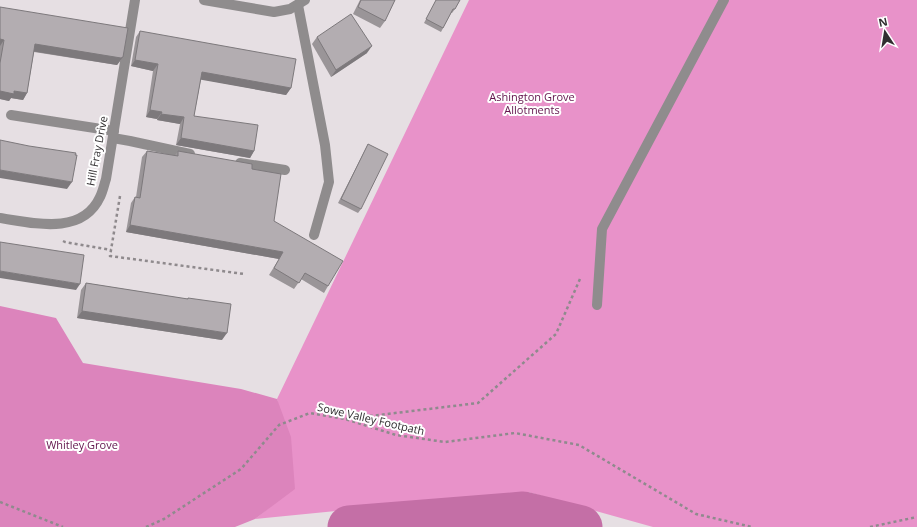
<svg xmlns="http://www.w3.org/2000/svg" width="917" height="527" font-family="'Open Sans',sans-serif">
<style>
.green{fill:#e892c9}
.forest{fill:#dc84bc}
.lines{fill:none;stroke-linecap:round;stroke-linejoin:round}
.river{stroke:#c46fa6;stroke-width:43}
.path{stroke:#8f8a8d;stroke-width:2.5;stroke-dasharray:3 3;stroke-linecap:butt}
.minor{stroke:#8f8c8d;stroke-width:10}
.wall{fill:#9a9598}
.shaded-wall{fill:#7d797c}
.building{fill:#b3adb1;stroke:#7d797c}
.labels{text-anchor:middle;stroke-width:4;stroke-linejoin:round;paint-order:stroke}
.park-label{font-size:11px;fill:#62144c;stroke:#fff}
.street-label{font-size:11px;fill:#312e30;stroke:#fff}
</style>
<rect width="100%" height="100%" fill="#e6dfe3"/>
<polygon class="green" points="469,0 917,0 917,527 653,527 528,492 255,519 294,488 277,399"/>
<polygon class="forest" points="0,306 56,318 83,363 241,389 277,399 291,437 295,489 255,519 235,527 0,527"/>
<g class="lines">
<polyline class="river" points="349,527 523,513 581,527"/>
<g class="path">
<polyline points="120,196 110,256 244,274"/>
<polyline points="63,241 65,242 111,250"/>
<polyline points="346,419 478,403 556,334 580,279"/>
<polyline points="0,502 63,527"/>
<polyline points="146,527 164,519 241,469 279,425 310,413 345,419 396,435 445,442 515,433 579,445 696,514 752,527"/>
<polyline points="870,527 917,517"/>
</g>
<g class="minor">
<polyline points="204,0 274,12 290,9 305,0"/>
<polyline points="298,5 325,145 329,182 314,235"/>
<polyline points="11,115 114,131"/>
<polyline points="113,138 130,141 190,154"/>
<polyline points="240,163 285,170"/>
<path d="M0 218C33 223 82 236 100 197 103 191 104 185 106 179L135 0"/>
<polyline points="597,305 602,229 724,0"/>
</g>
</g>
<g class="wall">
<polygon points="360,0 395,0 385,21 380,28 353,14"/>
<polygon points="436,0 460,0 455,9 452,13 451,13 441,32 424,23"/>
<polygon points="0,7 123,57 117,65 34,52 27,93 23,100 11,98 9,101 0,99"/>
<polygon points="140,31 291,88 286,95 201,79 194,116 254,151 250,158 176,145 180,124 157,120 157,119 146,117 153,71 131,66 136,37"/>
<polygon points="317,37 367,53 331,77 312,44"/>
<polygon points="368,144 361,209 358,213 338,203 366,148"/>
<polygon points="147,151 175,155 178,151 252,169 274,221 328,286 324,293 301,279 294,289 269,275 279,259 126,232 131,203 135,197 136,197 142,157"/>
<polygon points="86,283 187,299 188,298 222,340 77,318 81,290"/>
</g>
<g class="shaded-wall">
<polygon points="0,39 4,40 0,46"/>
<polygon points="35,44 123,57 117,65 31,51"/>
<polygon points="372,46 367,53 331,77 336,70"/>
<polygon points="135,60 158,64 153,71 131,66"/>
<polygon points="202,72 291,88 286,95 197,79"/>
<polygon points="0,91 14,91 27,93 23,100 11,98 9,101 0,99"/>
<polygon points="150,110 162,112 157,119 146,117"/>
<polygon points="161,114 184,117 180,124 157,120"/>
<polygon points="181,138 254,151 250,158 176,145"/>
<polygon points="0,170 72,182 67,189 0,178"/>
<polygon points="130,225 283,252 279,259 126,232"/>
<polygon points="0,271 80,284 76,290 0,278"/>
<polygon points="82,311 227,333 222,340 77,318"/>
</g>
<g class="building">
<polygon points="361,0 395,0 385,21 358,7"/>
<polygon points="436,0 460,0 455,9 453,9 443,28 426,19"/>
<polygon points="0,7 128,28 123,57 121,58 35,44 27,93 14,91 14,94 0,91 0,63 4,40 0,39"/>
<polygon points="351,14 372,46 336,70 317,37"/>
<polygon points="140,31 296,59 291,88 202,72 194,116 258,125 254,151 181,138 184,117 161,114 162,112 150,110 158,64 135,60"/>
<polygon points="0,140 29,146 76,153 75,155 77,155 72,182 0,170"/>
<polygon points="368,144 388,154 361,209 341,199"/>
<polygon points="147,151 178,156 178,151 252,164 252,169 281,174 274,221 343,261 328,286 305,273 299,283 274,268 283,252 130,225 135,197 140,198"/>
<polygon points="0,242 84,255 80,284 0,271"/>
<polygon points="86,283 188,299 188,298 231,304 227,333 82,311"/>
</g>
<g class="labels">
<g class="park-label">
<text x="532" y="101">Ashington Grove<tspan x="532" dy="13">Allotments</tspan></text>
<text x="82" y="449">Whitley Grove</text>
</g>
<g class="street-label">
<text transform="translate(97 151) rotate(-79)" y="4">Hill Fray Drive</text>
<text transform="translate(371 419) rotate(13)" y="4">Sowe Valley Footpath</text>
</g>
</g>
<g transform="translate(885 32) rotate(348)" stroke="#ffffff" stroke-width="3" paint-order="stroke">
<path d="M0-3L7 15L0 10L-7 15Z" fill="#312e30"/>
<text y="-6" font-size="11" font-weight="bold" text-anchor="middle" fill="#312e30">N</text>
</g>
</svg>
